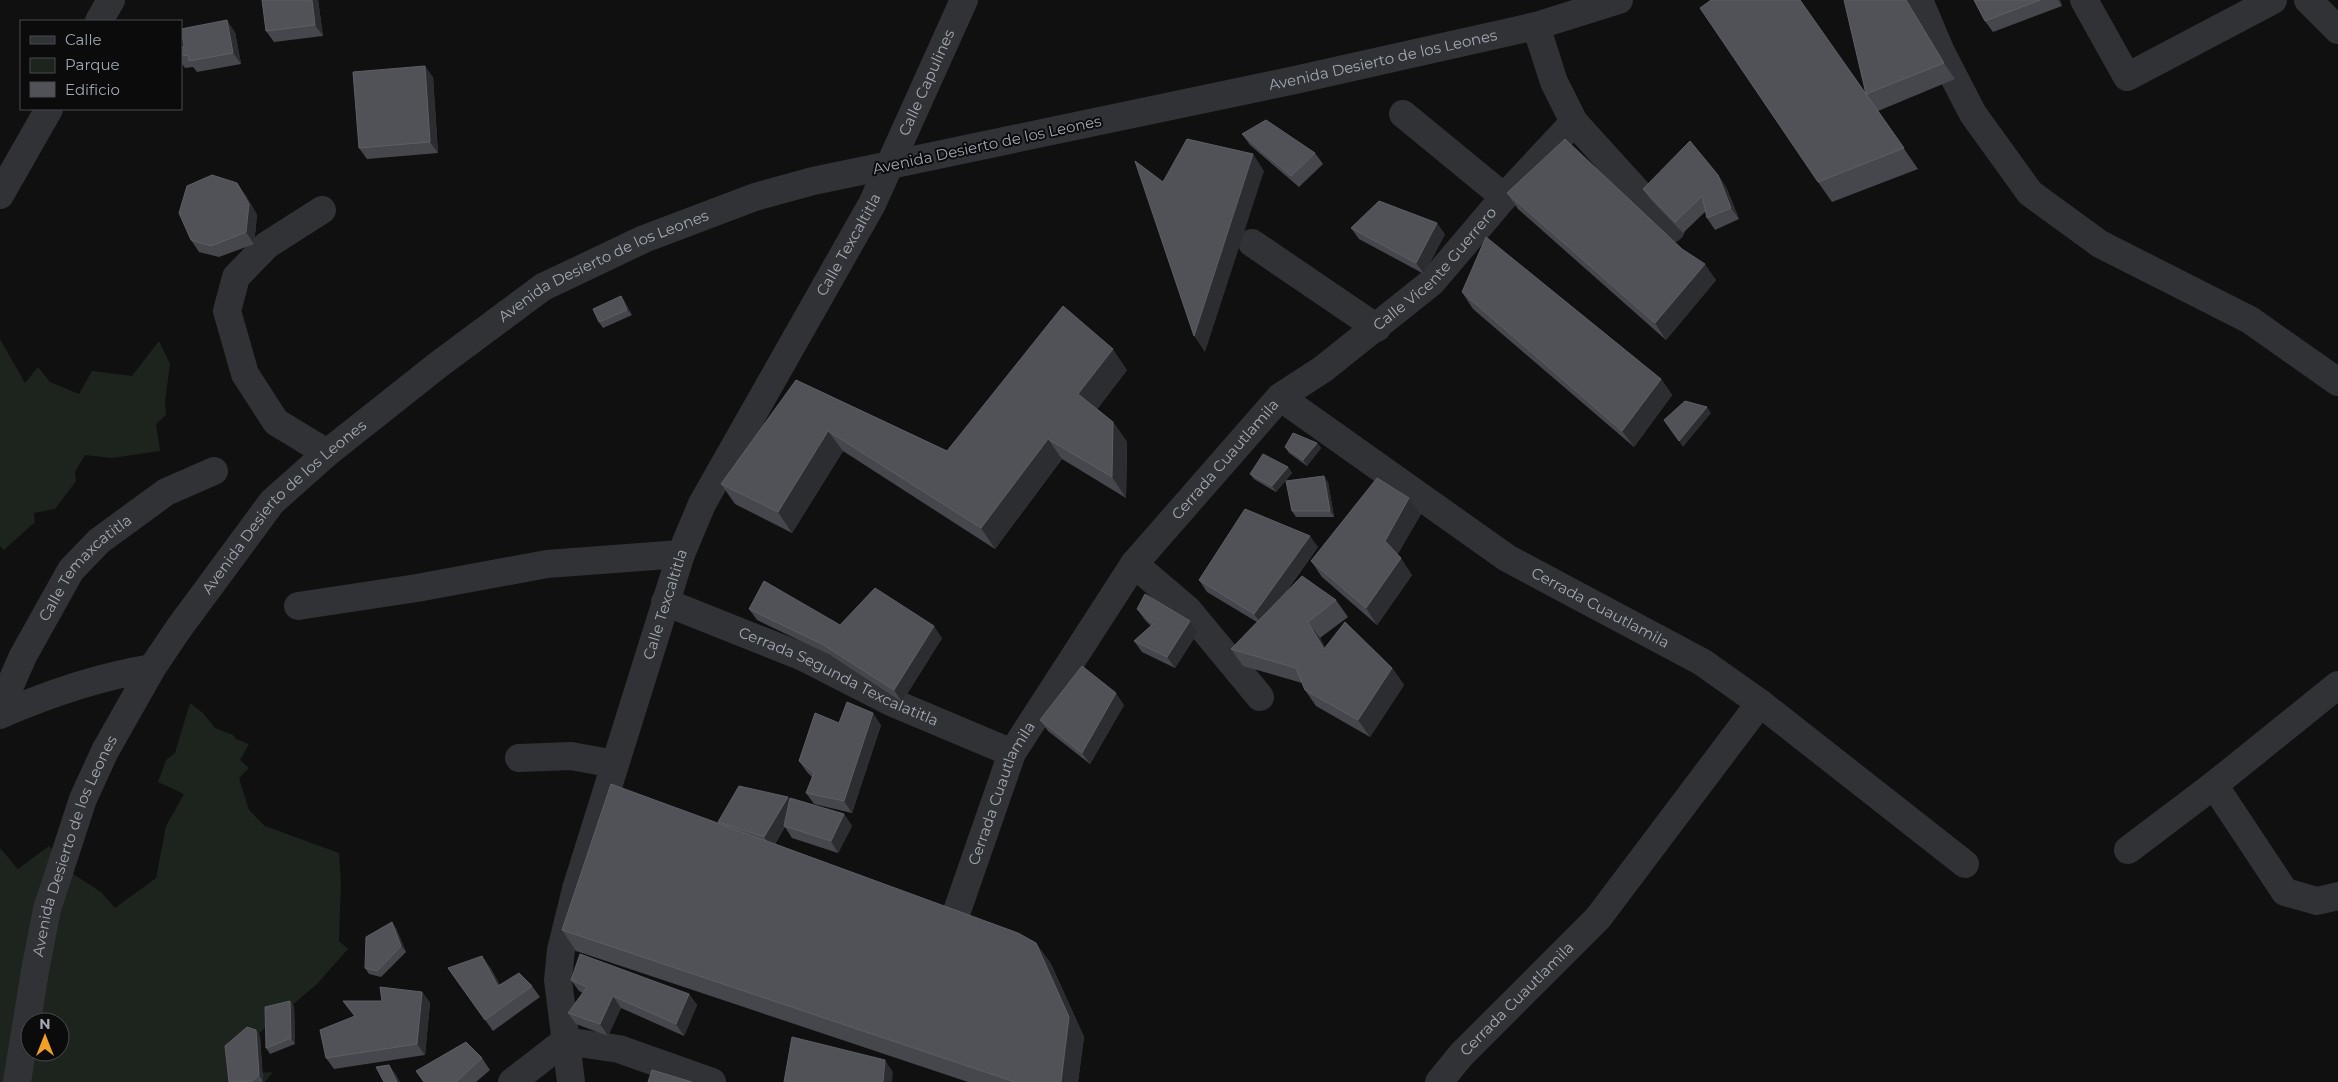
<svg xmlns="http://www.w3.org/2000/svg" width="2338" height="1082" font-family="Montserrat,sans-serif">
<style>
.green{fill:#1c241d;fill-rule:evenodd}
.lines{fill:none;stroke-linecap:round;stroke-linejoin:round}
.minor{stroke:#313236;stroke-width:28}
.tertiary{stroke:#313236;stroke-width:28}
.wall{fill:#46474c}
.shaded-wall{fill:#2c2d30}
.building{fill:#505257;stroke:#5c5f65}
.labels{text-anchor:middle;stroke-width:4;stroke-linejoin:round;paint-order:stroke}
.street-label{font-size:15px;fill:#a1a8b2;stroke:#0b0b0c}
</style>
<rect width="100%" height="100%" fill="#101011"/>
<g class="green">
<polygon points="0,339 25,383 38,367 50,382 79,394 92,371 132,376 159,341 170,364 165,402 166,415 156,424 160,451 112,458 85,455 75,472 76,481 55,509 34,513 35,522 4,550 0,546"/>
<path d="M190 703 203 713 215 728 233 735 236 739 249 744 240 760 249 768 239 778 249 810 265 826 339 853 341 883 339 941 348 949 317 984 249 1042 257 1073 273 1072 265 1082H0V848L18 869 49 846 73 874 101 892 115 908 156 878 166 826 184 794 158 782 166 760 175 753ZM30 1022H60V1052H30Z"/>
</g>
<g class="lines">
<g class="minor">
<polyline points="1919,0 1941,52 1973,114 2030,193 2100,244 2250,320 2338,382"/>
<polyline points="2084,0 2127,77 2273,0"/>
<polyline points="2308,0 2338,30"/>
<polyline points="99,21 111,0"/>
<polyline points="1536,26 1554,82 1574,122 1671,229"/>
<polyline points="1403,114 1504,197"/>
<polyline points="0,195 49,109"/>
<polyline points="322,210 267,245 236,277 227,311 245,374 276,422 327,453"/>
<polyline points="1252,243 1377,328"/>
<path id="s1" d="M1280 397 1507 558 1702 662 1760 703 1965 864"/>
<polyline points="1134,564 1188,610 1260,697"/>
<path id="s2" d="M665 602 803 657 891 702 1012 753"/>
<polyline points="298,606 417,588 547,564 681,554"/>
<polyline points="2338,685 2214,785 2285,892 2317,901 2338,896"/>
<path id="s3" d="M0 708 23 656 71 570 99 541 166 492 214 471"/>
<path d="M0 715C50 693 98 677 152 668"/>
<polyline points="519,758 571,756 615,764"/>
<polyline points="2128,850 2214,785"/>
<path id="s4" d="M957 911 1012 753 1134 564 1280 397 1323 369 1432 282 1504 197 1574 122"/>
<path id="s5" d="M17 1082 35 971 47 909 83 799 105 751 152 668 179 628 272 502 327 453 438 365 543 287 644 239 755 197 813 181 890 165"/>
<polyline points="512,1082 565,1041 619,1049 712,1082"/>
<path id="s6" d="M571 1082 558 980 561 950 576 889 681 554 702 504 872 204 964 0"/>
<path id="s7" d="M1439 1082 1461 1055 1598 918 1760 703"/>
</g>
<path class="tertiary" id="s8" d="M890 165 1295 80 1536 26 1619 0"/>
</g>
<g class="wall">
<polygon points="318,0 323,36 274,42 266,31"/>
<polygon points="1844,0 1907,0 1955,79 1878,111 1918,169 1832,202 1818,182 1866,94"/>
<polygon points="1974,0 2060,0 2062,6 1993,32 1985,21"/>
<polygon points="235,32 241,64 197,72 193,67 185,68 181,62 181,47"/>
<polygon points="433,77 438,153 367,159 359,148"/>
<polygon points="1242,134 1315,153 1323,164 1299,187 1250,145"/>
<polygon points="1718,175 1726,187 1739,219 1715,230 1707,218 1706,211 1683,233 1651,200 1643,189"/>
<polygon points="1507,193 1682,249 1716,280 1666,340 1518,209"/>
<polygon points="245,194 257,215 254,244 219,257 199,252 191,240"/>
<polygon points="1351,228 1445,234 1424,274 1359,239"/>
<polygon points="1462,292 1661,379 1672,395 1634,447 1473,309"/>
<polygon points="621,296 625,302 632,315 603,328 599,322"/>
<polygon points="1127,370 1097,409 1113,422 1127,442 1126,498 1062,459 995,549 843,451 792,533 735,504 721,484 796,380 947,451"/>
<polygon points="1317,443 1321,448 1307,466 1289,453 1285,447"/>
<polygon points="1288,467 1292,473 1276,492 1254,479 1250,474"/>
<polygon points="1328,482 1334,517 1296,517 1292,511"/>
<polygon points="1409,498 1421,514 1397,555 1412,575 1377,625 1322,577 1311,561"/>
<polygon points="1318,547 1284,595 1336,600 1348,617 1320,638 1325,648 1392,668 1404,685 1370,737 1316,706 1305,690 1302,683 1243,666 1231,649 1257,622 1207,592 1199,580"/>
<polygon points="749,609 840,625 942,638 902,702 830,655 757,620"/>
<polygon points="1137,609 1190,621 1198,632 1175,668 1142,652 1134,641 1151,626 1145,620"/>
<polygon points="1124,705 1090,764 1048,731 1040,720"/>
<polygon points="839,723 881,725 852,813 814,804 806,793 812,777 807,772 799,761"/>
<polygon points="790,799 844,814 852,826 838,853 792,838 785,827 775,844 1036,943 1051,964 1084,1037 1078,1082 968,1082 576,951 562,930 719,824 718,822"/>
<polygon points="396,928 406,952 381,977 369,974 365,968"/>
<polygon points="490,967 500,985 532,986 540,997 493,1031 448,968"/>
<polygon points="571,980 689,994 697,1005 684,1036 621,1008 608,1036 576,1024 568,1013 583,993 579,991"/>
<polygon points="422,992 430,1003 425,1055 334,1069 326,1058 355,1017 343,1001 382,1001"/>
<polygon points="290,1001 294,1007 295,1044 270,1054 266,1048"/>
<polygon points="256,1030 260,1036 263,1081 261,1082 229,1082"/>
<polygon points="482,1058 490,1070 476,1082 424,1082"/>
</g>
<g class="shaded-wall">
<polygon points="312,0 318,0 323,36 315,25"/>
<polygon points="1906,0 1907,0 1955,79 1944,63"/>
<polygon points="2058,0 2060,0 2062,6"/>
<polygon points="227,20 235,32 241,64 233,53"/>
<polygon points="425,66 433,77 438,153 430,142"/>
<polygon points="1253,154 1264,171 1205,352 1194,336"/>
<polygon points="1718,175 1726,187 1739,219 1731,208"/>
<polygon points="237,183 245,194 257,215 254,244 246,232"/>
<polygon points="1437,223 1445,234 1424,274 1416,263"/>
<polygon points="1705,264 1716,280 1666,340 1655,323"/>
<polygon points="621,296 625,302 632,315 627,310"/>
<polygon points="1113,349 1127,370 1093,415 1078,394"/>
<polygon points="1661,379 1672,395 1634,447 1622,431"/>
<polygon points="1707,407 1711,413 1683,447 1679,441"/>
<polygon points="1113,422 1127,442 1126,498 1112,477"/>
<polygon points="828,431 843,451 792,533 778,512"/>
<polygon points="1048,439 1062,459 995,549 981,528"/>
<polygon points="1317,443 1321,448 1307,466 1303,460"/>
<polygon points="1288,467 1292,473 1276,492 1272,486"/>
<polygon points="1324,476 1328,482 1334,517 1330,511"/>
<polygon points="1409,498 1421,514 1396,557 1385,541"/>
<polygon points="1310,536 1318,547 1262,625 1254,614"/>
<polygon points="1401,558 1412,575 1377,625 1366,608"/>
<polygon points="1190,621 1198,632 1175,668 1167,657"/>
<polygon points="1308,622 1320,638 1336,666 1324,649"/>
<polygon points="934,626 942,638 902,702 894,690"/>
<polygon points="1392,668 1404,685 1370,737 1358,720"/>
<polygon points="1116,693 1124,705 1090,764 1082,753"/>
<polygon points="873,713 881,725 852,813 844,801"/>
<polygon points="788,797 796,809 772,848 764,837"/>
<polygon points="844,814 852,826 838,853 831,841"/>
<polygon points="392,922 396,928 406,952 401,946"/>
<polygon points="1036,943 1051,964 1084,1037 1078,1082 1061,1082"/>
<polygon points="482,956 490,967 506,997 498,986"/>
<polygon points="422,992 430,1003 425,1055 417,1044"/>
<polygon points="689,994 697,1005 684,1036 676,1024"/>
<polygon points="613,996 621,1008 608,1036 600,1024"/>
<polygon points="290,1001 294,1007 295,1044 291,1038"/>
<polygon points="256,1030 260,1036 263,1081 259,1075"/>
<polygon points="885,1060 893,1072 892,1082 883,1082"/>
<polygon points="389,1065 397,1076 400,1082 397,1082"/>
</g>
<g class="building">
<polygon points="262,0 312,0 315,25 266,31"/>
<polygon points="1711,0 1800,0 1904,148 1818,182 1700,8"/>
<polygon points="1844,0 1906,0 1944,63 1866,94"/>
<polygon points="1974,0 2040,0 1985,21"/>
<polygon points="227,20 233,53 189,61 188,55 181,56 181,47 184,46 181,29"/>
<polygon points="425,66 430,142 359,148 353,72"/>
<polygon points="1266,120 1315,153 1291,176 1242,134"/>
<polygon points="1187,139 1253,154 1194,336 1135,161 1163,182"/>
<polygon points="1565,139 1682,249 1705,264 1655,323 1507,193"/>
<polygon points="1690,141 1718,175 1731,208 1707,218 1702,196 1675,222 1643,189"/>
<polygon points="212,175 237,183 249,204 246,232 211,246 191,240 179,213 187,186"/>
<polygon points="1379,201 1437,223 1416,263 1351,228"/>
<polygon points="1486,237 1661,379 1622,431 1462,292"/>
<polygon points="621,296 627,310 599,322 593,309"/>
<polygon points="1063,306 1113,349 1078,394 1113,422 1112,477 1048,439 981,528 828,431 778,512 721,484 796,380 947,451"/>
<polygon points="1685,401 1707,407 1679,441 1664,420"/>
<polygon points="1293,433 1317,443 1303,460 1285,447"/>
<polygon points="1263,454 1288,467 1272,486 1250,474"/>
<polygon points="1324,476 1330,511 1292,511 1286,481"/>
<polygon points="1377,478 1409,498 1385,541 1401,558 1366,608 1311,561"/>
<polygon points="1245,509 1310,536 1254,614 1199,580"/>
<polygon points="1302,576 1336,600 1308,622 1324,649 1345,622 1392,668 1358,720 1305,690 1296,668 1231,649"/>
<polygon points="764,581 840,625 875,588 934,626 894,690 822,644 749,609"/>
<polygon points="1145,594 1190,621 1167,657 1134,641 1153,624 1137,609"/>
<polygon points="1082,666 1116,693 1082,753 1040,720"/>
<polygon points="847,702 873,713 844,801 806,793 814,773 799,761 815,713 839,723"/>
<polygon points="611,784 1018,933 1036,943 1069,1017 1061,1082 1015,1082 562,930"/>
<polygon points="739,786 788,797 764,837 718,822"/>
<polygon points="790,798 844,814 831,841 784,826"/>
<polygon points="392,922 401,946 377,971 365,968 366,937"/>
<polygon points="580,954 689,994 676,1024 613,996 600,1024 568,1013 587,987 571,980"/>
<polygon points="482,956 498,986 519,973 532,986 485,1020 448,968"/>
<polygon points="380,987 422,992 417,1044 326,1058 320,1030 355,1016 343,1001 382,1001"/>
<polygon points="290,1001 291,1038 266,1048 265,1007"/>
<polygon points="247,1027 256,1030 259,1075 252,1081 229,1082 225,1046"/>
<polygon points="792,1037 885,1060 883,1082 784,1082"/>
<polygon points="466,1042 482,1058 456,1082 424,1082 416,1071"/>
<polygon points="389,1065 397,1082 384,1082 376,1067"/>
<polygon points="652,1070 692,1082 648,1082"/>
</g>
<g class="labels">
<g class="street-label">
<text dy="5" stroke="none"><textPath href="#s8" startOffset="504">Avenida Desierto de los Leones</textPath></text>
<text dy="5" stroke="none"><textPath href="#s6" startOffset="1079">Calle Capulines</textPath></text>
<text transform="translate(987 145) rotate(-12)" y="5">Avenida Desierto de los Leones</text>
<text dy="5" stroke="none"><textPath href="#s6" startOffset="899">Calle Texcaltitla</textPath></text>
<text dy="5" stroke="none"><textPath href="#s5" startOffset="1054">Avenida Desierto de los Leones</textPath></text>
<text dy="5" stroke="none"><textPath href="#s4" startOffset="816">Calle Vicente Guerrero</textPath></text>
<text dy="5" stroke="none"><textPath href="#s4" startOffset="531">Cerrada Cuautlamila</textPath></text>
<text dy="5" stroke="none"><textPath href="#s5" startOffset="649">Avenida Desierto de los Leones</textPath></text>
<text dy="5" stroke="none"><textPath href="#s3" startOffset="166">Calle Temaxcatitla</textPath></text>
<text dy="5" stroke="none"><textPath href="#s6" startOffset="494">Calle Texcaltitla</textPath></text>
<text dy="5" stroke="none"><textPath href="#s1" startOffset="384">Cerrada Cuautlamila</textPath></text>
<text dy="5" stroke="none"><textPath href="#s2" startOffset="189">Cerrada Segunda Texcalatitla</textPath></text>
<text dy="5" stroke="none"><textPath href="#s4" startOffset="126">Cerrada Cuautlamila</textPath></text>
<text dy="5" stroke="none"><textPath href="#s5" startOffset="244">Avenida Desierto de los Leones</textPath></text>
<text dy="5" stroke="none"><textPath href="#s7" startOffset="114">Cerrada Cuautlamila</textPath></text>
</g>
</g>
<rect x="20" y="20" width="162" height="90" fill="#0b0b0c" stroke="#474a4e"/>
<rect x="30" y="36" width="25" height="8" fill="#313236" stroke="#474a4e"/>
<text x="65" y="45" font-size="15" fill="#a1a8b2">Calle</text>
<rect x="30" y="58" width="25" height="15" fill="#1c241d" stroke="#474a4e"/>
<text x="65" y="70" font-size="15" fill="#a1a8b2">Parque</text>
<rect x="30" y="82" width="25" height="15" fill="#505257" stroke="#474a4e"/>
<text x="65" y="95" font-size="15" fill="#a1a8b2">Edificio</text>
<g transform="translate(45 1037)"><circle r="24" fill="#0b0b0c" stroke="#474a4e"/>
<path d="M0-4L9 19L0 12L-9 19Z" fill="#f2a027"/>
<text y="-8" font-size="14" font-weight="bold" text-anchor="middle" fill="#a1a8b2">N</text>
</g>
</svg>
